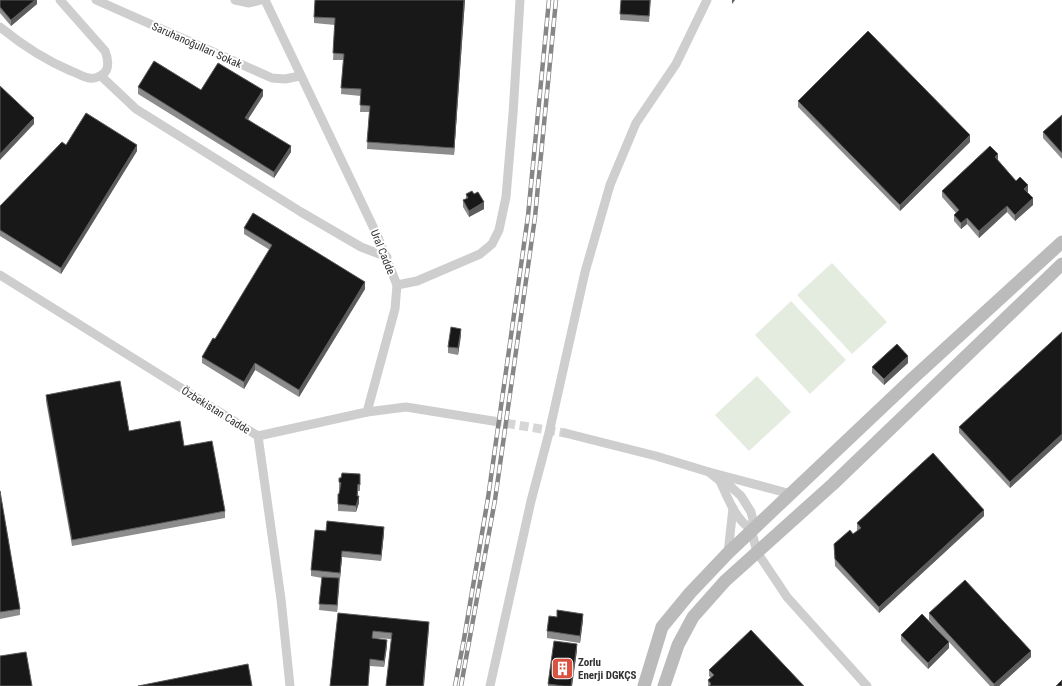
<svg xmlns="http://www.w3.org/2000/svg" width="1062" height="686" font-family="'Roboto Condensed',sans-serif">
<style>
.green{fill:#e4ece0}
.lines{fill:none;stroke-linecap:round;stroke-linejoin:round}
.street-tunnel{stroke:#d6d6d6;stroke-width:9;stroke-dasharray:9 4.5;stroke-linecap:butt}
.street{stroke:#cecece;stroke-width:9}
.secondary{stroke:#bbb;stroke-width:13}
.rail-casing{stroke:#868686;stroke-width:4.5}
.rail{stroke:#fff;stroke-width:3;stroke-dasharray:9;stroke-linecap:butt}
.wall{fill:#8c8c8c}
.shaded-wall{fill:#5d5d5d}
.building{fill:#181818;stroke:#5d5d5d}
.labels{text-anchor:middle;stroke-width:4;stroke-linejoin:round;paint-order:stroke}
.street-label{font-size:11px;fill:#313131;stroke:#fff}
.poi-label{font-size:11px;font-weight:bold;fill:#313131;stroke:#fff;text-anchor:start}
</style>
<rect width="100%" height="100%" fill="#fff"/>
<g class="green">
<polygon points="832,263 887,322 852,354 797,295"/>
<polygon points="791,301 846,360 810,394 755,335"/>
<polygon points="757,376 791,412 749,451 715,415"/>
</g>
<g class="lines">
<polyline class="street-tunnel" points="493,421 565,433"/>
<g class="street">
<polyline points="96,0 272,78 285,79 300,76"/>
<polyline points="235,0 249,3 261,0"/>
<path d="M0 27C22 45 45 60 71 71 77 73 83 77 89 78 93 79 99 77 103 74 110 69 108 58 105 51L60 0"/>
<polyline points="101,76 136,109 301,212 361,247 387,257"/>
<polyline points="0,275 258,436 281,599 290,686"/>
<polyline points="397,285 417,281 480,254 492,244 499,230 506,197 513,114 520,0"/>
<polyline points="367,412 406,407 493,421"/>
<polyline points="565,433 656,456 709,472 791,494"/>
<polyline points="258,436 367,412 395,309 397,285 377,235 265,0"/>
<polyline points="709,472 720,481 729,485 741,496 751,512 753,520 751,529 757,552 787,597 867,686"/>
<path d="M720 481C728 498 735 519 751 529"/>
<polyline points="728,553 733,508"/>
<polyline points="490,686 531,501 549,433 585,272 610,185 636,123 676,64 707,0"/>
</g>
<g class="secondary">
<polyline points="644,686 662,627 690,593 728,553 912,379 1062,242"/>
<polyline points="664,686 678,645 693,617 725,581 833,484 1062,264"/>
</g>
<defs>
<g id="rail">
<polyline points="455,686 464,639 488,498 528,216 549,0"/>
<polyline points="461,686 495,500 535,217 556,0"/>
</g>
</defs>
<use href="#rail" class="rail-casing"/>
<use href="#rail" class="rail"/>
</g>
<g class="wall">
<polygon points="0,0 37,0 37,4 11,26 0,13"/>
<polygon points="465,0 454,155 367,149 369,112 360,112 361,96 341,94 343,60 333,60 335,25 314,23 314,17"/>
<polygon points="621,0 651,0 649,22 620,20"/>
<polygon points="138,87 201,90 263,96 248,119 291,152 274,178 138,94"/>
<polygon points="798,101 970,142 900,211 798,107"/>
<polygon points="1062,115 1062,159 1043,138 1043,132"/>
<polygon points="66,145 137,151 61,274 0,236 0,206"/>
<polygon points="998,160 1016,181 1028,192 1027,193 1033,205 1015,221 1007,212 979,238 967,224 961,229 954,221 954,215 956,213 942,197 942,191"/>
<polygon points="466,194 474,194 484,209 469,217 463,207 463,200 466,199"/>
<polygon points="244,228 365,289 299,397 255,370 244,389 202,363 202,357 215,339 270,250 244,234"/>
<polygon points="1062,332 1062,440 1010,488 959,433 959,427"/>
<polygon points="461,335 458,355 448,353 448,347"/>
<polygon points="908,363 884,385 872,373 872,367"/>
<polygon points="46,395 129,431 184,446 225,511 225,518 72,546 46,401"/>
<polygon points="339,482 360,485 360,491 358,491 358,496 359,503 356,512 338,511 338,494 339,494 340,489 339,489"/>
<polygon points="0,491 20,609 20,615 0,619"/>
<polygon points="984,516 879,613 835,566 834,544 853,534 858,530 857,530 857,523"/>
<polygon points="326,531 384,533 381,561 342,557 337,612 319,610 322,578 311,576 311,570"/>
<polygon points="338,613 429,628 391,639 373,638 373,639 387,646 384,667 370,666 368,686 330,686"/>
<polygon points="929,613 1031,657 999,686 990,686 949,642 949,648 928,669 901,641 901,635 945,638 929,620"/>
<polygon points="557,617 583,620 580,643 547,638 547,631"/>
<polygon points="577,650 572,686 548,686 548,684"/>
<polygon points="709,670 804,686 708,686 708,680 711,678 709,676"/>
</g>
<g class="shaded-wall">
<polygon points="35,0 37,0 37,4 11,26 11,20"/>
<polygon points="464,0 465,0 454,155 454,148"/>
<polygon points="732,0 735,0 732,4"/>
<polygon points="263,90 263,96 245,124 245,118"/>
<polygon points="34,118 34,124 0,160 0,154"/>
<polygon points="970,135 970,142 900,211 900,205"/>
<polygon points="137,145 137,151 61,274 61,268"/>
<polygon points="291,146 291,152 274,178 274,172"/>
<polygon points="998,154 998,160 995,163 995,157"/>
<polygon points="1028,185 1028,192 1024,195 1024,189"/>
<polygon points="1033,198 1033,205 1015,221 1015,215"/>
<polygon points="484,202 484,209 469,217 469,211"/>
<polygon points="1007,206 1007,212 979,238 979,231"/>
<polygon points="967,218 967,224 961,229 961,223"/>
<polygon points="365,282 365,289 299,397 299,390"/>
<polygon points="461,329 461,335 458,355 458,348"/>
<polygon points="908,356 908,363 884,385 884,379"/>
<polygon points="255,363 255,370 244,389 244,382"/>
<polygon points="1062,434 1062,440 1010,488 1010,482"/>
<polygon points="358,484 357,502 359,496 359,503 356,512 356,506"/>
<polygon points="984,510 984,516 879,613 879,607"/>
<polygon points="384,527 384,533 381,561 381,555"/>
<polygon points="342,551 342,557 340,579 340,573"/>
<polygon points="339,578 339,585 337,612 337,605"/>
<polygon points="583,614 583,620 580,643 580,636"/>
<polygon points="429,622 429,628 424,686 423,686"/>
<polygon points="387,640 387,646 384,667 384,661"/>
<polygon points="949,642 949,648 928,669 928,663"/>
<polygon points="577,644 577,650 572,686 571,686"/>
<polygon points="1031,651 1031,657 999,686 994,686 994,684"/>
</g>
<g class="building">
<polygon points="0,0 35,0 11,20 0,7"/>
<polygon points="315,0 464,0 454,148 367,142 370,106 360,105 361,89 341,88 344,54 333,53 335,18 314,17"/>
<polygon points="621,0 650,0 649,16 620,14"/>
<polygon points="868,31 970,135 900,205 798,101"/>
<polygon points="154,61 201,90 218,63 263,90 245,118 291,146 274,172 138,87"/>
<polygon points="0,86 34,118 0,154"/>
<polygon points="86,113 137,145 61,268 0,230 0,206 62,142 66,145"/>
<polygon points="1062,115 1062,153 1043,132"/>
<polygon points="990,146 998,154 995,157 1016,181 1020,177 1028,185 1024,189 1033,198 1015,215 1007,206 979,231 967,218 961,223 954,215 959,210 942,191"/>
<polygon points="472,191 474,194 478,192 484,202 469,211 463,200 468,198 466,194"/>
<polygon points="253,213 365,282 299,390 255,363 244,382 202,357 213,338 215,339 272,245 244,228"/>
<polygon points="451,327 461,329 458,348 448,347"/>
<polygon points="1062,332 1062,434 1010,482 959,427"/>
<polygon points="897,344 908,356 884,379 872,367"/>
<polygon points="120,381 129,431 180,421 184,446 212,441 225,511 72,540 46,395"/>
<polygon points="933,453 984,510 879,607 835,559 834,544 850,530 853,534 861,528 857,523"/>
<polygon points="342,473 360,474 360,485 358,484 357,496 359,496 356,506 338,504 338,494 339,494 341,483 339,482 339,478 341,478"/>
<polygon points="0,491 20,609 0,612"/>
<polygon points="327,521 384,527 381,555 342,551 340,573 311,570 315,530 326,531"/>
<polygon points="322,577 339,578 337,605 319,604"/>
<polygon points="965,580 1031,651 994,684 929,613"/>
<polygon points="557,610 583,614 580,636 547,631 549,616 557,617"/>
<polygon points="338,613 429,622 423,686 386,686 392,633 373,631 372,638 387,640 384,661 370,659 368,686 330,686"/>
<polygon points="922,614 949,642 928,663 901,635"/>
<polygon points="751,630 804,686 709,686 711,684 708,680 714,675 709,670"/>
<polygon points="554,641 577,644 571,686 564,686 548,684"/>
<polygon points="26,652 32,686 0,686 0,656"/>
<polygon points="248,664 252,686 138,686"/>
<polygon points="1062,680 1062,686 1056,686"/>
</g>
<defs>
<symbol id="building-square" viewBox="-11 -11 22 22"><rect x="-9" y="-9" width="18" height="18" rx="4" fill="#db503f" stroke="#fff"/><path d="M-4-6H4V6H1V3H-1V6H-4ZM-2.5-4.3h1.7v1.8h-1.7ZM.8-4.3h1.7v1.8H.8ZM-2.5-1h1.7V.8h-1.7ZM.8-1h1.7V.8H.8Z" fill="#fff"/></symbol>
</defs>
<g fill-rule="evenodd">
<use href="#building-square" x="550" y="656" width="25" height="25"/>
</g>
<g class="labels">
<g class="street-label">
<text transform="translate(197 45) rotate(24)" y="4">Saruhanoğulları Sokak</text>
<text transform="translate(383 252) rotate(68)" y="4">Ural Cadde</text>
<text transform="translate(216 410) rotate(32)" y="4">Özbekistan Cadde</text>
</g>
<g class="poi-label">
<text x="578" y="666">Zorlu<tspan x="578" dy="13">Enerji DGKÇS</tspan></text>
</g>
</g>
</svg>
